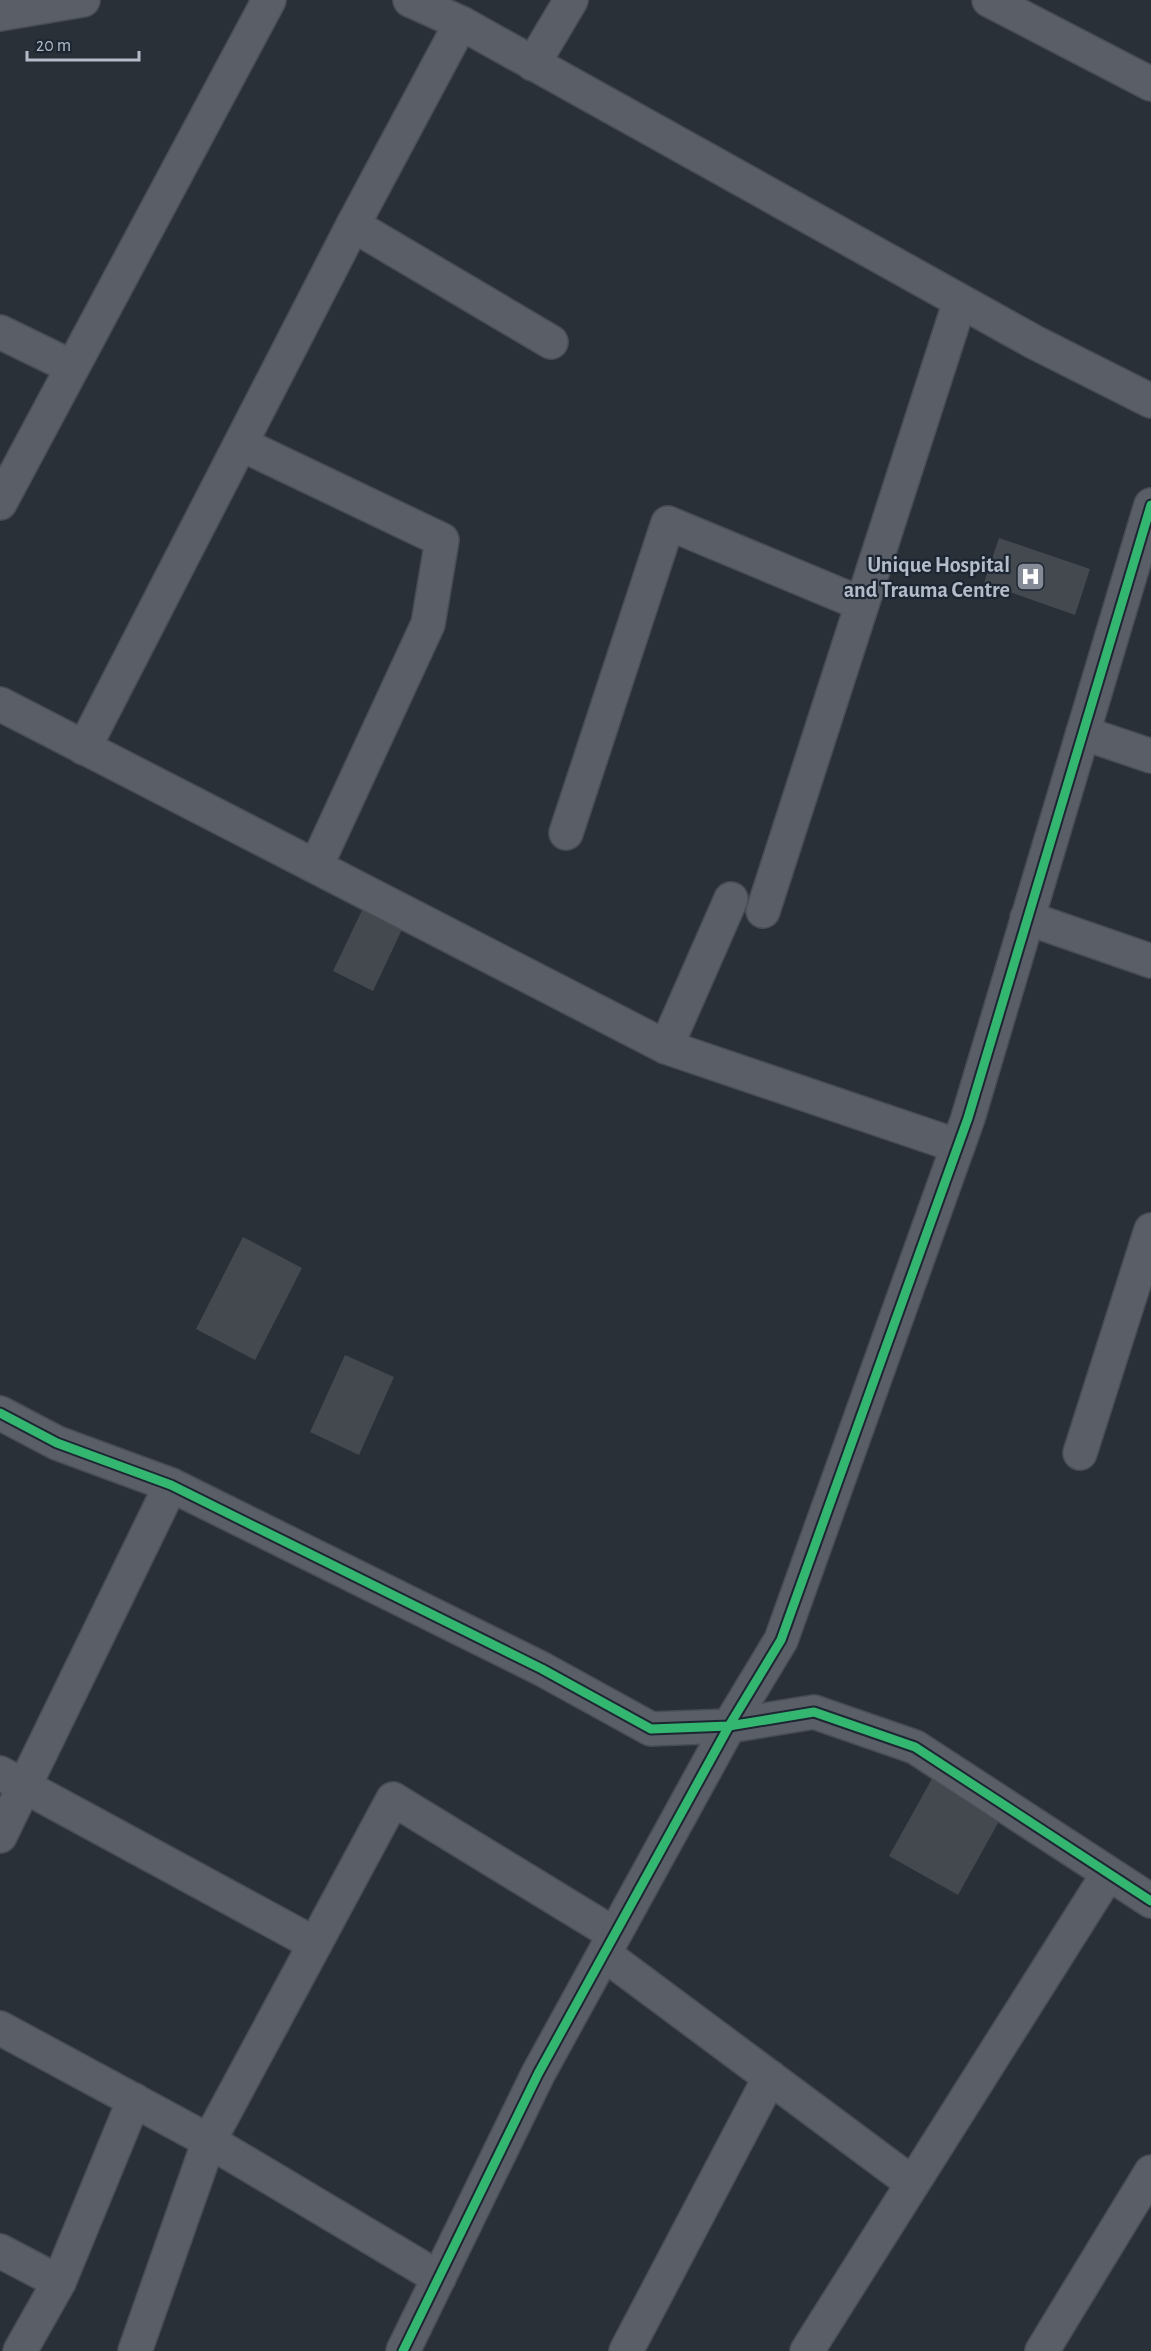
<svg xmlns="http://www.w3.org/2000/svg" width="1151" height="2351" font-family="'Alegreya Sans',sans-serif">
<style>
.building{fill:#444950}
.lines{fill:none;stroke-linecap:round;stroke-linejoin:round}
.minor-casing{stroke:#484c53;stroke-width:36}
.minor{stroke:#5a5e66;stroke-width:33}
.cycleway-casing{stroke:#1d2633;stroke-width:13}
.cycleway{stroke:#33b770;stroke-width:9}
.labels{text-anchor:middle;stroke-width:4.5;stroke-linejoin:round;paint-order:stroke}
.poi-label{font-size:22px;font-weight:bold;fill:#b4bcc9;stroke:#1d2633;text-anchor:end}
</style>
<rect width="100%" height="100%" fill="#2a3038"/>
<g class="building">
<polygon points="999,538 1090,569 1075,615 984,583"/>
<polygon points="366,902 406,921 373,991 333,971"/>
<polygon points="243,1237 302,1268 255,1360 196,1329"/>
<polygon points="345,1355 394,1377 359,1455 310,1432"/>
<polygon points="934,1775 1003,1814 958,1895 889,1856"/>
</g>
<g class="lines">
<defs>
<g id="minor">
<polyline points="410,0 461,23 1034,342 1151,401"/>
<polyline points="989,0 1151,84"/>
<polyline points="0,14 83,0"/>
<polyline points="533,64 571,0"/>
<polyline points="353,225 551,342"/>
<polyline points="0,332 72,367"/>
<polyline points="241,444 442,540 428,624 316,866"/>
<polyline points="0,503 269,0"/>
<polyline points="0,704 666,1047 958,1146"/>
<polyline points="1083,733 1151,756"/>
<polyline points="84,748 353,225 461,23"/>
<polyline points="566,833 668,523 862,604"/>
<polyline points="763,911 960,301"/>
<polyline points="1027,918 1151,961"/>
<polyline points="666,1047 731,899"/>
<polyline points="0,1413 57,1443 171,1485 542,1669 651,1729 729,1726 814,1712 915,1747 1151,1901"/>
<polyline points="1080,1453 1151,1230"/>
<polyline points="0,1773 315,1944"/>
<polyline points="0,1836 171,1485"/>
<polyline points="604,1954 912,2183"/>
<polyline points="0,2028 209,2141 439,2278"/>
<polyline points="0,2251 59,2282"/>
<polyline points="20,2351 59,2282 134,2100"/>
<polyline points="135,2351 209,2141 393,1799 614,1934"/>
<polyline points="403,2351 538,2074 729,1726 781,1640 968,1118 1151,505"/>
<polyline points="626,2351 770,2077"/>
<polyline points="807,2351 1108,1874"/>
<polyline points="1042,2351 1151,2172"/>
</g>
</defs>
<use href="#minor" class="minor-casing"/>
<use href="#minor" class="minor"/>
<defs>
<g id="cycleway">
<polyline points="0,1413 57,1443 171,1485 542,1669 651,1729 729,1726 814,1712 915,1747 1151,1901"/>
<polyline points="403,2351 538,2074 729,1726 781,1640 968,1118 1151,505"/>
</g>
</defs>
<use href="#cycleway" class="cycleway-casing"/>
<use href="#cycleway" class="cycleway"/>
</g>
<defs>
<symbol id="hospital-square" viewBox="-11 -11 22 22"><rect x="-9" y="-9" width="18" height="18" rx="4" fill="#848b96" stroke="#1d2633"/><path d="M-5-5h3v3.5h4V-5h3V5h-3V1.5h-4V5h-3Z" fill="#fff"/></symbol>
</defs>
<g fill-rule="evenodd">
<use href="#hospital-square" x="1014" y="560" width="33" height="33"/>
</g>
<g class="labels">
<g class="poi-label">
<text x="1010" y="572">Unique Hospital<tspan x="1010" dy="25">and Trauma Centre</tspan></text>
</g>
</g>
<path d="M27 51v9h112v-9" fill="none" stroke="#b4bcc9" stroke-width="3"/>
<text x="36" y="51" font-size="18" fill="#b4bcc9" stroke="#1d2633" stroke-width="4.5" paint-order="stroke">20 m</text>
</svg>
